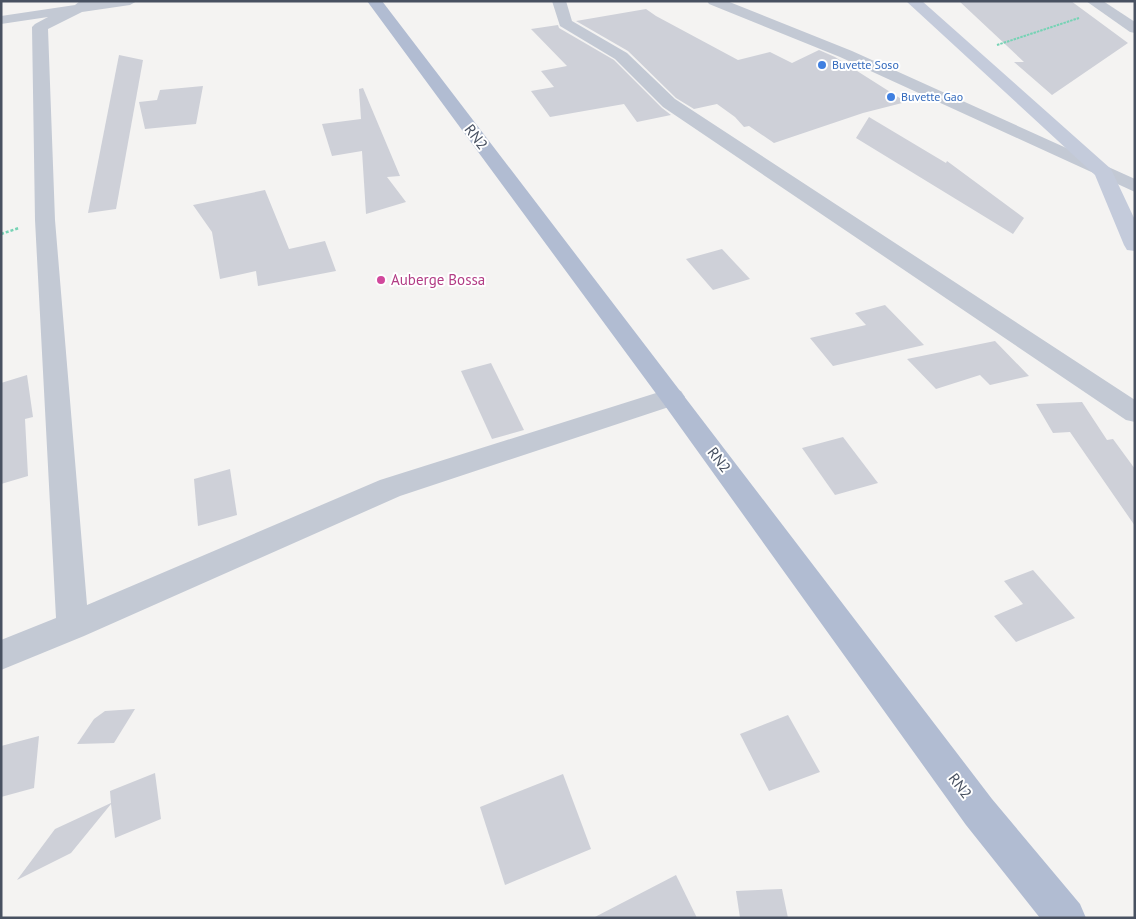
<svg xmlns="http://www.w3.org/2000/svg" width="1136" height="919" font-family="'PT Sans',sans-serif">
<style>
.building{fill:#ced0d8}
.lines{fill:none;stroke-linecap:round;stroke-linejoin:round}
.path-far1{stroke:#76d3b5;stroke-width:2;stroke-dasharray:2.5 1;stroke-linecap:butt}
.path{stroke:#76d3b5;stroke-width:2.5;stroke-dasharray:3 2;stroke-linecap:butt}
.street{fill:#c3c9d4;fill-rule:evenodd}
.secondary{fill:#c4cbdb;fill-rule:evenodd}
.primary{fill:#b1bcd2;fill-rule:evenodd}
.shop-dot{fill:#3f7fe0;stroke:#fff;stroke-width:2}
.hotel-dot{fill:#d1479c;stroke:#fff;stroke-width:2}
.labels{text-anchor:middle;stroke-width:4;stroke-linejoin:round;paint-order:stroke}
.far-shop-label{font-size:12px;fill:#366cbe;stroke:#fff;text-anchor:start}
.street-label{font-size:15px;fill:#485161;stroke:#fff}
.hotel-label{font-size:15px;fill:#b23c85;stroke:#fff;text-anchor:start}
</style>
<rect width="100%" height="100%" fill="#f4f3f2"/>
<g class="building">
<polygon points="959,1 1071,1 1128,43 1052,95 1014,62 1024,62"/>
<polygon points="646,9 656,16 738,60 770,52 792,63 819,50 835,57 906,102 863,113 774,143 749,126 744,127 735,117 717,104 694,109 676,98 628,51 576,21"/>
<polygon points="558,25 559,28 614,60 662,108 671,115 637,122 624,104 550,117 531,91 554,87 541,71 567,66 531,29"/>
<polygon points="119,55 143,60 116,209 88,213"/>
<polygon points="203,86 196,124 145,129 139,102 157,100 160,90"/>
<polygon points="363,88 400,176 387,177 406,202 366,214 362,151 332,156 322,124 361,119 359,89"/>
<polygon points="869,117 946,163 947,161 1024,218 1013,234 856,138"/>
<polygon points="265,190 289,249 325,241 336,271 258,286 256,271 220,279 212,232 193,205"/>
<polygon points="722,249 750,279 713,290 686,259"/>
<polygon points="885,305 924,345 833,366 810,338 866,325 855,313"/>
<polygon points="995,341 1029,376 990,385 980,375 936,389 907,359"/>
<polygon points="491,363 524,430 492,439 461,371"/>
<polygon points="27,375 33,417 25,419 28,476 1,484 1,383"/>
<polygon points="1082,402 1107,440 1113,439 1135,469 1135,526 1070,432 1053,433 1036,404"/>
<polygon points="843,437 878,483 835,495 802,448"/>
<polygon points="230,469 237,515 198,526 194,479"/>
<polygon points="1033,570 1075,618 1016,642 994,616 1023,604 1004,581"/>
<polygon points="135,709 114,743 77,744 94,719 105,711"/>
<polygon points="788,715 820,772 769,791 740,734"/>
<polygon points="39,736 34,788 1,797 1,746"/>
<polygon points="155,773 161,819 115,838 111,804 71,853 17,880 55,829 111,803 110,791"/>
<polygon points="563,774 591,849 505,885 480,807"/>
<polygon points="676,875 697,918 593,918"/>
<polygon points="782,889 788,918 740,918 736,891"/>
</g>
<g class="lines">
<polyline class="path-far1" points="997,45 1079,18"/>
<polyline class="path" points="1,234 19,228"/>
<g class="street">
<polygon points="80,1 137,1 130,5 82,12 48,29 55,220 87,605 380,480 672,388 681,391 685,397 681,403 400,496 84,636 1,670 1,640 56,618 35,220 32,27 35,24 48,17 1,24 1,16 75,5"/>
<polygon points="552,1 566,1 572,21 627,53 675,99 1135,400 1135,422 1126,420 663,107 615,59 560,26"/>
<polygon points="707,1 727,1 852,51 1135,179 1135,192 840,57 709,4"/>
<polygon points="1086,1 1103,1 1135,22 1135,33 1130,32"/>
</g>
<polygon class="secondary" points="906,1 922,1 1111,169 1135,220 1135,251 1127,250 1124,245 1095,175"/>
<polygon class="primary" points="367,1 382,1 992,799 1080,904 1086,918 1040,918 966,825 663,403"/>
</g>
<g class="shop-dot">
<circle cx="822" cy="65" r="5"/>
<circle cx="891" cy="97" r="5"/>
</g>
<circle class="hotel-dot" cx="381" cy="280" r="5"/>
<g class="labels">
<g class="far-shop-label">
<text x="832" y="69">Buvette Soso</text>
<text x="901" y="101">Buvette Gao</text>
</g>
<g class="street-label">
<text transform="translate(476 137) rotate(53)" y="5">RN2</text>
<text transform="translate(719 460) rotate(53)" y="5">RN2</text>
<text transform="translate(960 786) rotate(53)" y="5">RN2</text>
</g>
<g class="hotel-label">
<text x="391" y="285">Auberge Bossa</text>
</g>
</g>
<rect width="1136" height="919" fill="none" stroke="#485161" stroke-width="5"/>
</svg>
